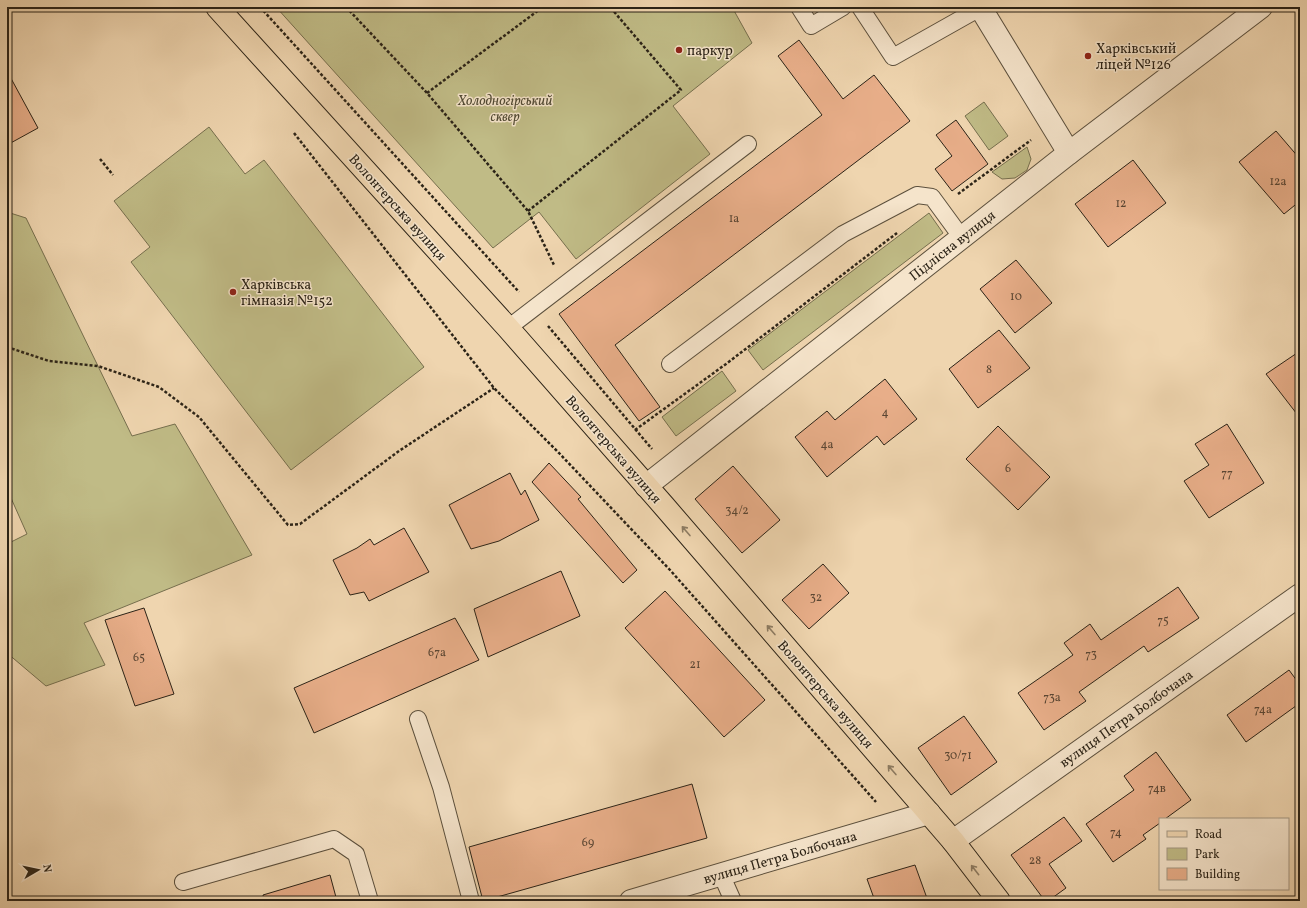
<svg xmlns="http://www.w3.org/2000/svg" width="1307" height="908" font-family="Vollkorn,serif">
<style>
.green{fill:#c0bb86;stroke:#766f4e}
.building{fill:#e8ae89;stroke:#2b2317}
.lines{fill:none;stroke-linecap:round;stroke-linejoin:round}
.service-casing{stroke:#5c503d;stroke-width:18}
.minor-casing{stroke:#5c503d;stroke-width:24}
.tertiary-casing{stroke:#5c503d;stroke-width:24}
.primary-casing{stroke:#2b2317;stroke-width:24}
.path{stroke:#2b2317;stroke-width:2.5;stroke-dasharray:3 2;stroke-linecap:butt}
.service{stroke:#f5e4cb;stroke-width:16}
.minor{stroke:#f5e4cb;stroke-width:22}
.tertiary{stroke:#f5e4cb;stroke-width:22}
.primary{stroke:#efd5af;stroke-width:22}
.oneway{stroke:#8d7c63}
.poi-dot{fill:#8f2418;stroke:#f5e4cb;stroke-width:1.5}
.labels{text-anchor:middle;stroke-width:3;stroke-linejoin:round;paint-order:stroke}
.number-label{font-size:12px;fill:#5a4634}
.poi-label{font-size:14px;fill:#2b2317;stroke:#f5e4cb;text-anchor:start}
.park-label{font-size:14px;font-style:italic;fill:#504933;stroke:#f5e4cb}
.street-label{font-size:14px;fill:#2b2317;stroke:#f5e4cb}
</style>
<rect width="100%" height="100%" fill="#efd5af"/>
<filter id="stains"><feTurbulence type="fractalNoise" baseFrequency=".005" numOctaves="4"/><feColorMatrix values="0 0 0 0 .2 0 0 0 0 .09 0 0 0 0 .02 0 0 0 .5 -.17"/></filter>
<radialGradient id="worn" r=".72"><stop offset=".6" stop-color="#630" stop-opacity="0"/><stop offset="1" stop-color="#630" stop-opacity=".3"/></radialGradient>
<g class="green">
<polygon points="276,7 732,7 752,43 673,106 710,154 576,259 539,212 493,248"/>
<polygon points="984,102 1008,136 989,150 965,116"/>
<polygon points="209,127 245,174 264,160 424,367 291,470 131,262 150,247 114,201"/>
<polygon points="1027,147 1031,159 1027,170 1015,178 1002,179 992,172"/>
<polygon points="7,212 26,218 132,436 175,424 252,555 84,623 105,665 46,686 7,653 7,544 27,534 7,489"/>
<polygon points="929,213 943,233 763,370 748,350"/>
<polygon points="722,371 736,391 676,436 662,417"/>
</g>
<g class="building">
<polygon points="799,40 843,99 874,75 910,121 615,345 660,407 639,421 559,314 822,115 778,56"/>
<polygon points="7,71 38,128 7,145"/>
<polygon points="956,120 988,164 952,191 935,169 952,156 936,135"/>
<polygon points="1276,131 1300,159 1300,201 1284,214 1239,162"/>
<polygon points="1133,160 1166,203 1108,247 1075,204"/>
<polygon points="1016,260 1052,303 1015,333 980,289"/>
<polygon points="999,330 1030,368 978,408 949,369"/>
<polygon points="1300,351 1300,418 1266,374"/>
<polygon points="885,379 917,419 884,445 877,436 827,477 795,437 827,411 835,420"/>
<polygon points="1227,424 1264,483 1209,518 1184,481 1209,465 1195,444"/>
<polygon points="998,426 1050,477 1018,510 966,459"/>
<polygon points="549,463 581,497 578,499 637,570 623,583 532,482"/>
<polygon points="733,466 780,520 742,553 695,499"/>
<polygon points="510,473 521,495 525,490 539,520 499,541 471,549 449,505"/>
<polygon points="404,528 429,572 369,601 364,592 350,595 333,560 357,548 370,539 374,545"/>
<polygon points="823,564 849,593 809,629 782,600"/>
<polygon points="561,571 580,616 488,657 474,609"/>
<polygon points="1178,587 1199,618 1148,652 1144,646 1079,692 1086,701 1044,730 1018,693 1073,655 1064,643 1090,624 1101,640"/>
<polygon points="665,591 765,700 724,737 625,628"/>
<polygon points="144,608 174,694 135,706 105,620"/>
<polygon points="455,618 479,660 314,733 294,688"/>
<polygon points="1289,670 1300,685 1300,703 1246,742 1227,715"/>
<polygon points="964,716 997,762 951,795 918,748"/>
<polygon points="1156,752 1191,800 1165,819 1160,819 1160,823 1143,835 1146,839 1113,862 1086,824 1134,790 1124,776"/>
<polygon points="692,784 707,838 483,901 469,847"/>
<polygon points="1064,817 1082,841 1049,864 1066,888 1048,901 1045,901 1011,855"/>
<polygon points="915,865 928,901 875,901 867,879"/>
<polygon points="330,875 337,901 264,901 263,895"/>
</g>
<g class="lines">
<defs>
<g id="service">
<polyline points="799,7 811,26 843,7"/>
<polyline points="860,7 893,57 980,8"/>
<polyline points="508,328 748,144"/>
<polyline points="670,364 843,234 917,195 932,197 962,238"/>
<polyline points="418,719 441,787 471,901"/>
<polyline points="721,874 733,901"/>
<polyline points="183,882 334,839 356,854 370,901"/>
</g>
<g id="minor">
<polyline points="980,7 1069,153"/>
<polyline points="646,486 1069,153 1261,7"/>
<polyline points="953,841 1300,595"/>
</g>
<polyline id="tertiary" points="631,901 929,813"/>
<polyline id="primary" points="217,7 508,328 664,506 953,841 999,901"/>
</defs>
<use href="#service" class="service-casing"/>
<use href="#minor" class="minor-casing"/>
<use href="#tertiary" class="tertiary-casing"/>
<use href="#primary" class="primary-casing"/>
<g class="path">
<polyline points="260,7 519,292"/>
<polyline points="346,7 427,93 528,211 554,265"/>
<polyline points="427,93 543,7"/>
<polyline points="294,133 494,388 559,453 670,570 876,802"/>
<polyline points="100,159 113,175"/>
<polyline points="958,194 1031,140"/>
<polyline points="528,211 681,90 610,7"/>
<polyline points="548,326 652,449"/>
<polyline points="7,347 49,361 98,366 159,387 199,417 288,525 300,524 399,451 494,388"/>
<polyline points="635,430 726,364 897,233"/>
</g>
<use href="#service" class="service"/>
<use href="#minor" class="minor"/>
<use href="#tertiary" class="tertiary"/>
<use href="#primary" class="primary"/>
</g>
<defs><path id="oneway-shaft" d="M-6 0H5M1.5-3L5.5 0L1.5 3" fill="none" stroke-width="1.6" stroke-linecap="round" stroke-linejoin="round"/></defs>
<g class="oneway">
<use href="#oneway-shaft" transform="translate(686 531) rotate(-131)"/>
<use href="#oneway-shaft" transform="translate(771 630) rotate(-131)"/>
<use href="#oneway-shaft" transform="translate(892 770) rotate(-131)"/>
<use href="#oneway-shaft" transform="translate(975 870) rotate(-128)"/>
</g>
<g class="poi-dot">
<circle cx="679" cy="50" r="4"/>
<circle cx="1088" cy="56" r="4"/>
<circle cx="233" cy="292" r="4"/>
</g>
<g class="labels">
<g class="number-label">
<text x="1278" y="185">12а</text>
<text x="1121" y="207">12</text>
<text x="734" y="222">1а</text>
<text x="1016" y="300">10</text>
<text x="989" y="373">8</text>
<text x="885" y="416">4</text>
<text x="827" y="448">4а</text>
<text x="1008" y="472">6</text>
<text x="1227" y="477">77</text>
<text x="737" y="514">34/2</text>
<text x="816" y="601">32</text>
<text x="1163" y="624">75</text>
<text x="437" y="656">67а</text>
<text x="1091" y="658">73</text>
<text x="139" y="661">65</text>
<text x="695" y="668">21</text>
<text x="1052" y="701">73а</text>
<text x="1263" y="713">74а</text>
<text x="958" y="759">30/71</text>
<text x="1157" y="792">74в</text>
<text x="1116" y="836">74</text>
<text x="588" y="846">69</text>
<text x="1035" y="864">28</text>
</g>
<g class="poi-label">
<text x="1096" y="53">Харківський<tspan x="1096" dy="16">ліцей №126</tspan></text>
<text x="687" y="55">паркур</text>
<text x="241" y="289">Харківська<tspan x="241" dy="16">гімназія №152</tspan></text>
</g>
<g class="park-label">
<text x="505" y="105">Холодногірський<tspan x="505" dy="16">сквер</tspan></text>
</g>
<g class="street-label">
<text transform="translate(398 207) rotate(48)" y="5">Волонтерська вулиця</text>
<text transform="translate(952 245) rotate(-38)" y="5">Підлісна вулиця</text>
<text transform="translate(614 449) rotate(49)" y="5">Волонтерська вулиця</text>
<text transform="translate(826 694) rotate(49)" y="5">Волонтерська вулиця</text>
<text transform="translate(1126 718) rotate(-35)" y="5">вулиця Петра Болбочана</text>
<text transform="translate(780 857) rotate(-16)" y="5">вулиця Петра Болбочана</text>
</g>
</g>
<rect width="1307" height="908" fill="none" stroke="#efd5af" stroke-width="24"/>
<rect x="8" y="8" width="1291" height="892" fill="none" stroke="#2b2317" stroke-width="2"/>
<rect x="12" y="12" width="1283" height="884" fill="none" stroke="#2b2317"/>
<rect x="1159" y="818" width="130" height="72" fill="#f5e4cb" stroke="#a49783"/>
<rect x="1167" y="831" width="20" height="6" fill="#efd5af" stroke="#a49783"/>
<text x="1195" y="838" font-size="12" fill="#2b2317">Road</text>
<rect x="1167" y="848" width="20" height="12" fill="#c0bb86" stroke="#a49783"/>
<text x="1195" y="858" font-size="12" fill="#2b2317">Park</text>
<rect x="1167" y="868" width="20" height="12" fill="#e8ae89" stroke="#a49783"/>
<text x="1195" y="878" font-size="12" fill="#2b2317">Building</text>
<g transform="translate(38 870) rotate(81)" stroke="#f5e4cb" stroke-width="3" paint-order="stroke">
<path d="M0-3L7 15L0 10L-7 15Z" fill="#2b2317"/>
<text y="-6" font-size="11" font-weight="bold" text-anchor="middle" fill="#2b2317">N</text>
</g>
<rect width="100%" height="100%" filter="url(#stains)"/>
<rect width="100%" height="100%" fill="url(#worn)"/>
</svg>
